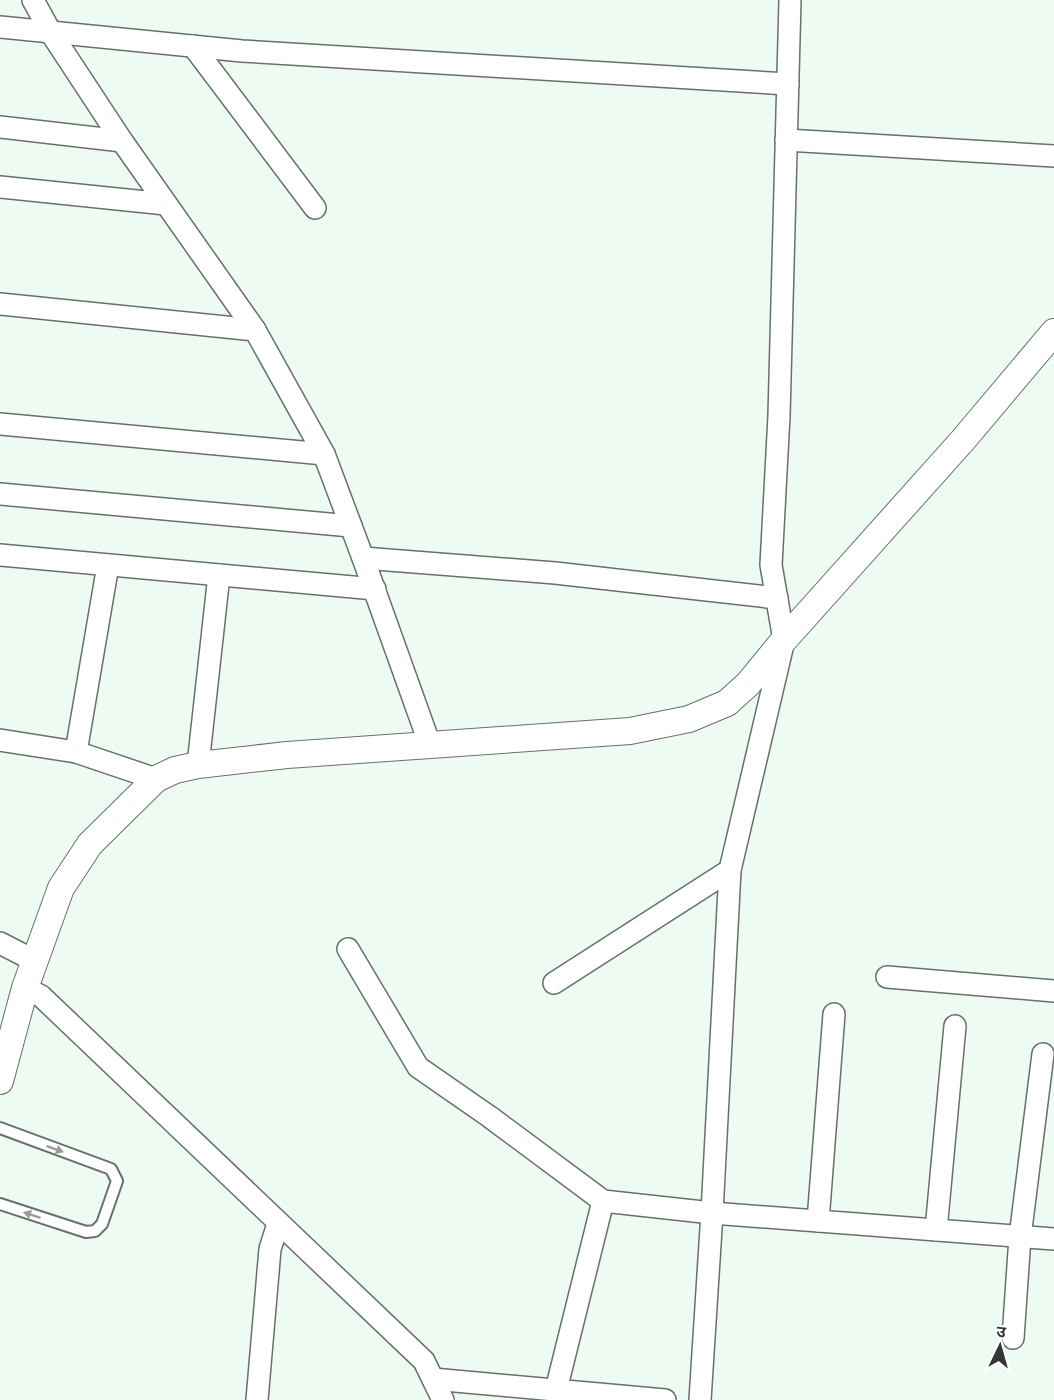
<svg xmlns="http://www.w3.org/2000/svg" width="1054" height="1400" font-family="Barlow,'Noto Sans Devanagari',sans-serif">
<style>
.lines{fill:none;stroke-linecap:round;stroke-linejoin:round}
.service-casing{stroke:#65716b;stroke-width:14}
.minor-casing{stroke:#65716b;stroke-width:24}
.tertiary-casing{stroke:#65716b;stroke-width:28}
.service{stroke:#fff;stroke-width:10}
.minor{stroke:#fff;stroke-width:21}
.tertiary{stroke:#fff;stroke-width:26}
.oneway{fill:#999c9a}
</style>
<rect width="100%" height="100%" fill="#edfbf3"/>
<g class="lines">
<defs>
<polyline id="service" points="0,1128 111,1169 117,1181 102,1224 95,1231 86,1232 0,1204"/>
<g id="minor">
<polyline points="33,0 51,33 122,141 255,330 324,454 363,558 430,745"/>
<polyline points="0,27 242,51 788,84"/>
<polyline points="193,46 315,208"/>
<polyline points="0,127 122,141"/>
<polyline points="786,140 1054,156"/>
<polyline points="0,187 166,204"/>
<polyline points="0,304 255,330"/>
<polyline points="0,424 324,454"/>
<polyline points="0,494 351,526"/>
<polyline points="0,555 375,589"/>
<polyline points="363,558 555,573 777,598"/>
<polyline points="0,740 76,752 156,779"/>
<polyline points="76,752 108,565"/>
<polyline points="198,765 219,575"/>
<polyline points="0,943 35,961"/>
<polyline points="348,949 418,1067 490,1117 603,1201"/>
<polyline points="887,977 1054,991"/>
<polyline points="554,983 730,870"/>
<polyline points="25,988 41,996 424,1361 443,1400"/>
<polyline points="818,1221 834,1014"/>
<polyline points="936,1230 955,1026"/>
<polyline points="1013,1338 1020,1237 1043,1054"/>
<polyline points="433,1379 665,1400"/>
<polyline points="556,1390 603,1201 712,1213 1054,1239"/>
<polyline points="257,1400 270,1249 278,1224"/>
<polyline points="700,1400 712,1213 730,870 784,640 771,565 779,416 790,0"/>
</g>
<polyline id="tertiary" points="0,1081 25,988 61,888 90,844 156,779 175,770 198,765 287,755 630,731 689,719 727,703 748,684 784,640 963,440 1054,332"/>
</defs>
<use href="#service" class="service-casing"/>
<use href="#minor" class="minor-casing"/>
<use href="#tertiary" class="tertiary-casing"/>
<use href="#service" class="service"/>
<use href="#minor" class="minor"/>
<use href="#tertiary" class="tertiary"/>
</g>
<defs><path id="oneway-solid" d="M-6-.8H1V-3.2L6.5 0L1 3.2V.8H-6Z" transform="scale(1.5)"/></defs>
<g class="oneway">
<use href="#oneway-solid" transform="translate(55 1149) rotate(20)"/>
<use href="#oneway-solid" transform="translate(32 1215) rotate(-162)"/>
</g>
<g transform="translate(1000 1346) rotate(5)" stroke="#ffffff" stroke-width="4.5" paint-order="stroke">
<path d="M0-4.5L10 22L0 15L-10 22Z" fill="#333836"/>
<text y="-9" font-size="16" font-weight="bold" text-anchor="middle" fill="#333836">उ</text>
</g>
</svg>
